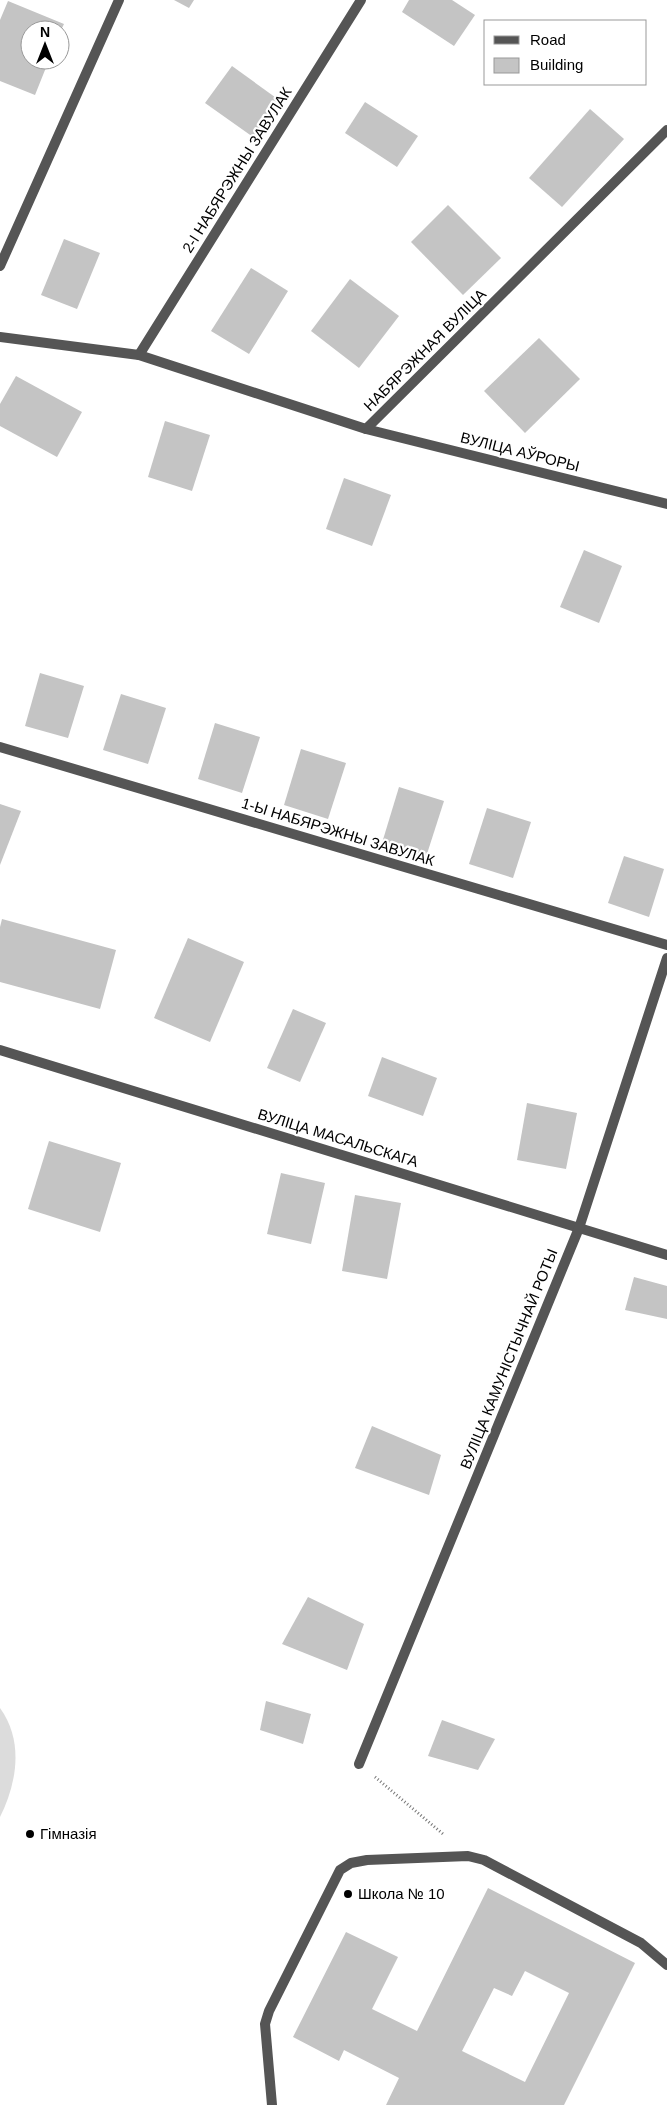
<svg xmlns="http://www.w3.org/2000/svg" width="667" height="2105" font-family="Arial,sans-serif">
<rect width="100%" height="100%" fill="#fff"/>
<path fill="#dcdcdc" d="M0,1708c24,33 17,75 0,109z"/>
<g fill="#c4c4c4" fill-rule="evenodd">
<polygon points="174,0 194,0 189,8"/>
<polygon points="409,0 452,0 475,15 454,46 402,12"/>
<polygon points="8,1 64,24 61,30 30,30 30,60 49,60 35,95 0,81 0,20"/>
<polygon points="232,66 279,100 253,137 205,103"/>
<polygon points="365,102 418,136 397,167 345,133"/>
<polygon points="590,109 624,139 562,207 529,178"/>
<polygon points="448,205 501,258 463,295 411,242"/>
<polygon points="64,239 100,253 77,309 41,295"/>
<polygon points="251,268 288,291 249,354 211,331"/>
<polygon points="350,279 399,316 359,368 311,331"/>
<polygon points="539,338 580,379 525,433 484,391"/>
<polygon points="16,376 82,412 57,457 0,426 0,404"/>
<polygon points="165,421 210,435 192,491 148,477"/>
<polygon points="344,478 391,495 372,546 326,529"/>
<polygon points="584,550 622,566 599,623 560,607"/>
<polygon points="40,673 84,686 68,738 25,726"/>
<polygon points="121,694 166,708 148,764 103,750"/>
<polygon points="215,723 260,737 242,793 198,779"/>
<polygon points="301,749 346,763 328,819 284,805"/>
<polygon points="399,787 444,801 426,857 382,843"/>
<polygon points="0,804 21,811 0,865"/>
<polygon points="487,808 531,822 513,878 469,864"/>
<polygon points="624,856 664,869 649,917 608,903"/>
<polygon points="2,919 116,950 100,1009 0,982 0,927"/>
<polygon points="188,938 244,962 210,1042 154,1018"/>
<polygon points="293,1009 326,1023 300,1082 267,1068"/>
<polygon points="382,1057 437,1078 423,1116 368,1096"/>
<polygon points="527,1103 577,1113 566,1169 517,1160"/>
<polygon points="49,1141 121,1163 100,1232 28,1209"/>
<polygon points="281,1173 325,1183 311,1244 267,1234"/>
<polygon points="355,1195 401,1203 387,1279 342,1271"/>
<polygon points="634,1277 667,1286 667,1319 625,1310"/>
<polygon points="372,1426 441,1455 429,1495 355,1468"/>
<polygon points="308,1597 364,1624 347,1670 282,1644"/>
<polygon points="266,1701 311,1714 303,1744 260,1730"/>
<polygon points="442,1720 495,1739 478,1770 428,1756"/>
<path d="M488,1888l147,75 -71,142h-178l13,-27 -55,-28 -5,11 -46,-24 53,-105 52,25 -26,52 45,22zM525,1971l44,22 -44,89 -63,-31 32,-63 18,8z"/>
</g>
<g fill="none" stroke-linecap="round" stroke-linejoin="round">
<polyline stroke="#777" stroke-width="3" stroke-dasharray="1 2.5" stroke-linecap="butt" points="375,1777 443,1834"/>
<polyline stroke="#555" stroke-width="10" points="272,2105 265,2024 269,2011 340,1870 351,1863 367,1860 468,1856 484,1860 641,1943 667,1965"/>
<g stroke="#555" stroke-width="10">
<polyline points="0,266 119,0"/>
<polyline points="139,355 361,0"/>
<polyline points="366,429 667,504"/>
<polyline points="0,747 667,945"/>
<polyline points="0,1050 667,1255"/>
<polyline points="359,1764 579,1228 667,958"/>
</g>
<polyline stroke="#555" stroke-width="10" points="0,337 139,355 366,429 667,130"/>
</g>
<g fill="#000" stroke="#fff" stroke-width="2">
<circle cx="30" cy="1834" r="5"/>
<circle cx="348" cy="1894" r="5"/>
</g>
<g text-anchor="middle" stroke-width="4.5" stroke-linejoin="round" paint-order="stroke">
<g font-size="15" fill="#000" stroke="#fff">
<text transform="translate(237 170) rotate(-58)" y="5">2-І НАБЯРЭЖНЫ ЗАВУЛАК</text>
<text transform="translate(425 350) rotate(-45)" y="5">НАБЯРЭЖНАЯ ВУЛІЦА</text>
<text transform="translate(520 452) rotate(14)" y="5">ВУЛІЦА АЎРОРЫ</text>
<text transform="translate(338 832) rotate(17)" y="5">1-Ы НАБЯРЭЖНЫ ЗАВУЛАК</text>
<text transform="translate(338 1138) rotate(17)" y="5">ВУЛІЦА МАСАЛЬСКАГА</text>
<text transform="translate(509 1359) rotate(-68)" y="5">ВУЛІЦА КАМУНІСТЫЧНАЙ РОТЫ</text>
</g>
<g font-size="15" fill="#000" stroke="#fff" text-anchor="start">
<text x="40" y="1839">Гімназія</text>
<text x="358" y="1899">Школа № 10</text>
</g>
</g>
<rect x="484" y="20" width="162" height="65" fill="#ffffff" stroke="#999999"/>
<rect x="494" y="36" width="25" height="8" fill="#555555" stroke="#999999"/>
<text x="530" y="45" font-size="15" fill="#000000">Road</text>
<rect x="494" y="58" width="25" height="15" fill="#c4c4c4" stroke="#999999"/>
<text x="530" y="70" font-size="15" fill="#000000">Building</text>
<g transform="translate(45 45)"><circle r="24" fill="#ffffff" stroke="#999999"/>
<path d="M0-4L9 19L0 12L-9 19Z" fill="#000000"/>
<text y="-8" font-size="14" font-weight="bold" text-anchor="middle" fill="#000000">N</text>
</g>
</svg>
